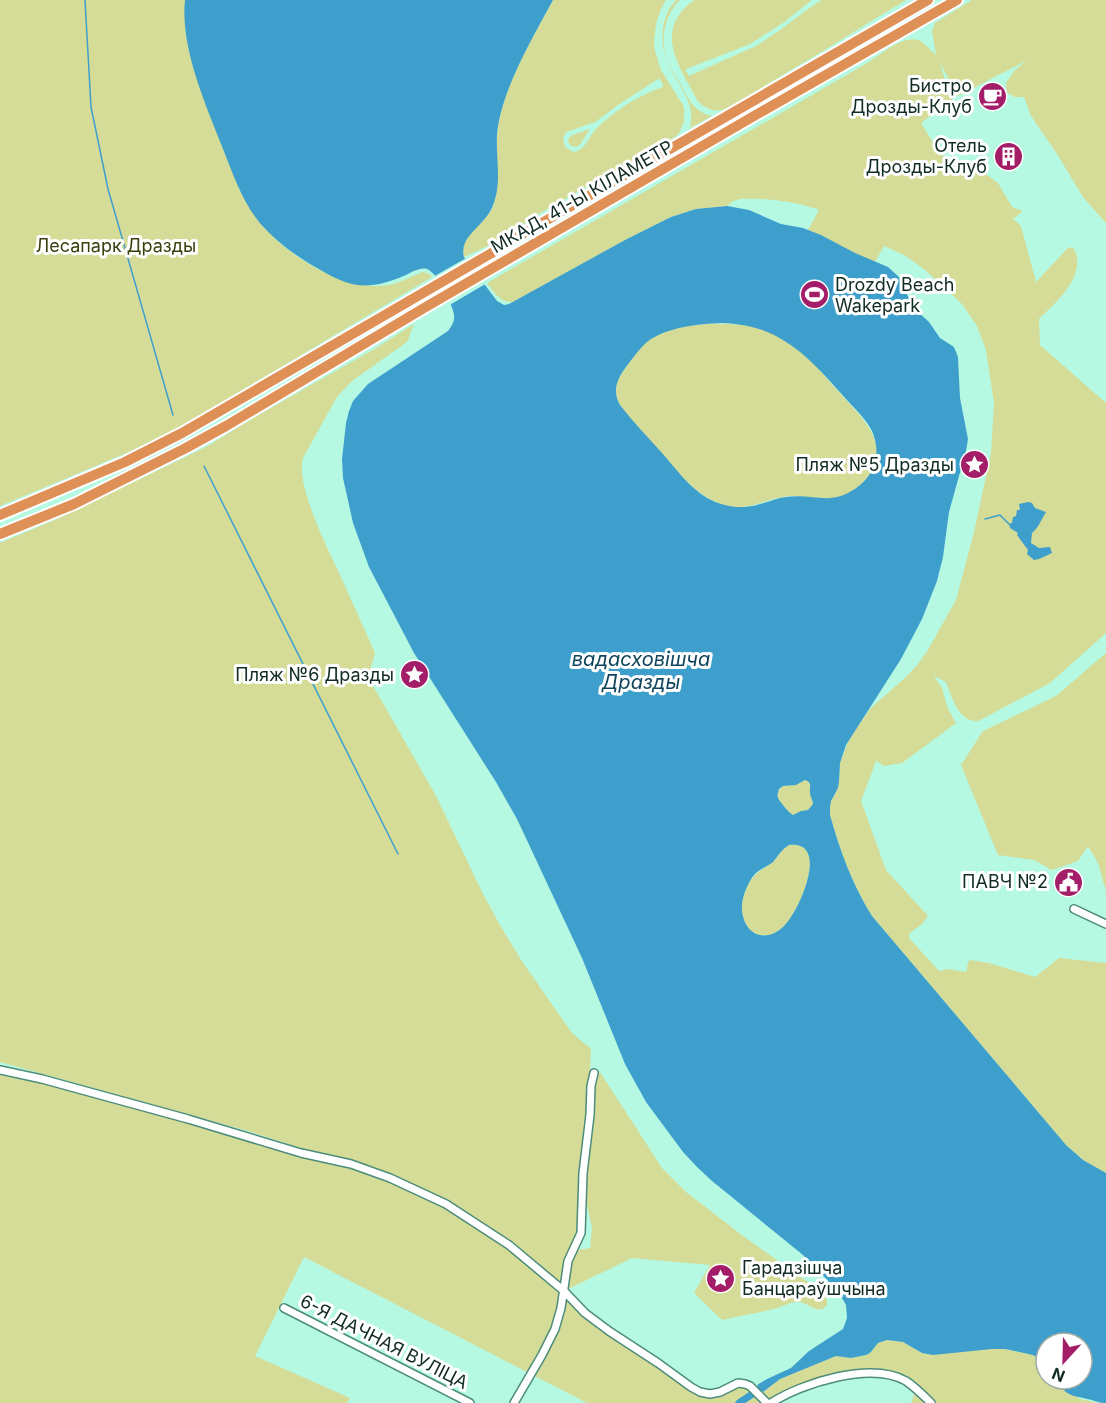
<svg xmlns="http://www.w3.org/2000/svg" width="1106" height="1403" font-family="Inter,sans-serif">
<rect width="100%" height="100%" fill="#b6f9e3"/>
<g fill="#d5dc97" fill-rule="evenodd">
<path d="M0,0h185v29l4,21 50,139c6,11 11,21 19,31 26,34 86,73 131,65 11,-2 23,-9 34,-13l6,2 3,3 -253,151 -50,24 -129,54z"/>
<path d="M553,0h113l-5,9 -5,15 -2,18 1,9 6,19 23,37v15l-5,11 -4,4 -47,28 -40,21 -60,34 -17,15 -47,22c-7,-23 24,-34 30,-53 7,-26 0,-52 4,-78 7,-42 35,-89 55,-126zM658,79h2l3,6v2c-25,9 -48,23 -67,42 -8,8 -10,21 -22,23l-9,-5 -2,-9 3,-6 26,-9h2l24,-18z"/>
<path d="M676,0h4c-16,15 -20,40 -13,60 4,9 9,17 14,25 9,16 12,26 31,31l-22,12c10,-34 -33,-57 -27,-98 1,-12 5,-21 13,-30z"/>
<path d="M694,0h118l-29,23 -33,21 -64,25v2l3,5 67,-30 24,-16 28,-21 14,-9h84c-45,27 -90,56 -135,82 -13,8 -35,25 -49,28 -10,2 -19,-3 -25,-10 -18,-35 -45,-69 -3,-100z"/>
<path d="M972,0h134v223l-23,-26 -26,-43 -26,-38 -7,-19h-9l-8,-4 -1,-10 8,-12 12,-10 -68,35 -19,-35 13,39 -31,23 16,26v5l35,10 26,19 14,24 11,4 -10,8 8,7 15,56 32,-34 5,-1c16,28 -17,55 -34,72l1,26 66,58v230l-56,50 -72,38c-20,1 -26,-24 -32,-39l-12,-6 8,12 6,21 8,14 -54,40 -18,3 -8,-5 -15,40 25,69 42,46 -5,7 -14,11v4l30,33 8,-2 19,3 3,-12 20,3 46,14 24,-19 47,5v210l-23,-13 -17,-15 -194,-229c-20,-32 -32,-65 -42,-101v-8l1,-6 7,-13 1,-6 1,-19 10,-26 20,-28 37,-33 11,-12 10,-14 28,-50 18,-68 17,-79 3,-49 -8,-54 -9,-24 -15,-22 -37,-34 -19,-14 -22,-10 -67,121c10,12 20,23 31,35 19,21 42,46 20,75 -8,9 -19,18 -30,20 -15,4 -31,-1 -46,-1 -29,1 -45,20 -76,6 -25,-11 -42,-35 -60,-55 -12,-14 -25,-27 -36,-42 -8,-14 -3,-26 6,-38 6,-8 12,-18 21,-25 25,-20 77,-21 107,-15l65,-117c-26,-9 -52,-12 -79,-11l-7,2 -6,5 -31,3 -25,8 -46,23 -112,62c-13,1 -19,-10 -26,-19l382,-221c14,-9 38,-30 53,-20 5,3 9,9 14,13l-4,-24 3,-8z"/>
<polygon points="590,129 579,146 574,147 569,144 568,140 570,136"/>
<path d="M414,324l-7,18 -55,39 -15,16 -34,61c-8,27 26,93 38,119 11,25 23,51 34,76l-7,24 68,119 47,98 17,31 21,35 51,73 19,16 -3,64 -11,116 -5,22 18,-3 2,-20 -5,-24 -2,-31 7,-84 8,-17 62,96 24,24 57,44 59,42 19,13 6,9v5c-10,12 -18,-4 -30,-3 -8,0 -15,5 -23,7 -17,4 -35,7 -52,11l-28,-27 16,-28 -78,-7 -68,33 59,49 61,37 14,12 15,4 25,-11 12,4 17,17h-180l-283,-146 -49,99 95,42 -3,5h-347v-333l42,9 32,13 114,27 154,42 -94,-30 -248,-69v-519l57,-24 149,-72 49,-30 121,-69z"/>
<polygon points="1106,653 1106,891 1098,863 1088,846 1078,861 1052,870 1034,860 998,855 961,765 983,731 1056,696"/>
<path d="M805,780c8,3 5,6 5,13 0,4 3,7 3,11l-5,6 -7,1 -8,4c-4,-2 -13,-12 -15,-17 -1,-3 0,-5 1,-8l4,-4 13,-1z"/>
<path d="M789,845c42,-5 10,67 -5,81 -18,18 -40,9 -42,-16 -1,-9 3,-19 7,-27 6,-11 15,-14 24,-21 6,-6 9,-13 16,-17z"/>
<polygon points="887,1340 903,1342 922,1353 933,1355 985,1349 1005,1349 1033,1355 1038,1358 1046,1367 1046,1379 1055,1379 1058,1384 1080,1399 1099,1403 911,1403 916,1389 905,1381 881,1374 833,1378 768,1403 763,1392 780,1379 836,1356 851,1358 866,1355 870,1353 878,1343"/>
</g>
<g fill="#3e9fcd" fill-rule="evenodd">
<path d="M185,0h368c-20,37 -48,84 -55,126 -4,23 4,52 -3,73 -2,9 -7,17 -14,24 -9,10 -21,19 -17,34l33,44 7,4 5,-1 116,-64 46,-23 25,-8 31,-3 22,4 32,14 22,4 18,7 34,18 33,14 11,10 13,28 5,6 12,11 11,16 14,9 4,10 2,41 8,41 -2,12 -17,61 -6,45 -6,24 -15,38 -21,40 -55,86 -6,18 -1,19 -1,6 -7,13 -1,6v8c10,36 22,69 42,101l194,229 17,15 23,13v230c-6,0 -9,-1 -14,-3 -19,-5 -25,-2 -37,-21h27v-36h-36v24l-8,-9 -5,-3 -28,-6h-13l-59,6 -11,-2 -19,-11 -16,-2 -9,3 -8,10 -4,2 -15,3 -15,-2 -56,23 -17,13 -6,-7 10,-6 24,-11 18,-17 34,-22 4,-11 -1,-13 -8,-14 -35,-36 -91,-74 -15,-14 -14,-15 -37,-50 -21,-38 -43,-106 -65,-139 -21,-37 -82,-129 -45,-86 -16,-44 -10,-45 -1,-19 4,-36 3,-12 4,-10 15,-17 80,-53c4,-5 7,-10 6,-16 -1,-10 -17,-43 -27,-46 -7,-2 -15,3 -21,6 -33,14 -51,15 -82,-3 -24,-13 -47,-29 -65,-50 -17,-21 -26,-48 -36,-73 -17,-44 -43,-101 -38,-149zM722,323c22,1 42,5 61,17 25,15 44,38 63,59 9,10 20,20 26,32 4,9 6,21 3,31 -2,9 -8,17 -15,23 -28,23 -43,8 -74,12 -9,1 -17,5 -26,7 -18,6 -36,3 -53,-6 -18,-11 -31,-29 -45,-45 -14,-16 -29,-31 -42,-48 -8,-14 -3,-26 6,-38 6,-8 13,-18 21,-25 19,-15 52,-18 75,-19zM805,780c8,3 4,6 5,13 0,4 3,7 3,11l-5,6 -7,1 -8,4c-4,-2 -13,-13 -15,-17 -1,-3 0,-5 1,-9l4,-3 13,-1zM789,845c42,-5 10,67 -5,81 -18,18 -40,9 -42,-16 -1,-11 5,-26 12,-35 5,-6 13,-8 19,-13 5,-6 9,-13 16,-17z"/>
<path d="M1028,502l4,1 3,5 11,4c-5,8 -7,15 -14,21l-1,10 8,5 11,-1 2,6 -13,6 -5,1 -7,-6 1,-4 -11,-15 1,-2 -8,-5 -1,-4 3,-1 1,-6 3,-1 1,-6h3l-1,-6z"/>
</g>
<polygon fill="#b6f9e3" points="468,257 487,283 448,306 433,277"/>
<g fill="none" stroke-linecap="round" stroke-linejoin="round">
<g stroke="#3e9fcd" stroke-width="1.5">
<polyline points="85,0 91,107 108,189 173,415"/>
<polyline points="204,466 398,854"/>
<polyline points="985,519 1000,515 1009,524"/>
</g>
<polyline stroke="#3e9fcd" stroke-width="7" points="739,1403 760,1389"/>
<defs>
<g id="minor">
<polyline points="1074,909 1106,924"/>
<polyline points="0,1070 42,1079 188,1119 301,1153 351,1164 390,1178 446,1204 509,1245 564,1291 585,1313 609,1331 658,1363 691,1387 700,1392 710,1394 720,1392 738,1383 745,1384 750,1386 767,1403"/>
<polyline points="284,1308 470,1403"/>
<polyline points="514,1403 542,1355 555,1329 561,1308 568,1261 581,1233 583,1173 590,1115 591,1086 594,1073"/>
<path d="M771,1403c31,-20 100,-42 135,-22 9,6 17,14 25,22"/>
</g>
<g id="trunk">
<polyline points="0,515 125,462 182,433 490,254 514,239 928,0"/>
<polyline points="0,534 74,504 184,449 226,426 424,308 754,116 957,0"/>
</g>
</defs>
<use href="#minor" stroke="#4c8c7a" stroke-width="10"/>
<use href="#trunk" stroke="#fff" stroke-width="14"/>
<use href="#minor" stroke="#fff" stroke-width="7"/>
<use href="#trunk" stroke="#df9056" stroke-width="10"/>
</g>
<defs>
<symbol id="cafe-disc" viewBox="-11 -11 22 22"><circle r="9.5" fill="#a41d68" stroke="#fff"/><path d="M-5.5-4.5H6V0H3Q3 3.5 0 3.5H-2.5Q-5.5 3.5-5.5 0ZM3-3.2v2h1.7v-2ZM-6 4.5H4V6H-6Z" fill="#fff"/></symbol>
<symbol id="building-disc" viewBox="-11 -11 22 22"><circle r="9.5" fill="#a41d68" stroke="#fff"/><path d="M-4-6H4V6H1V3H-1V6H-4ZM-2.5-4.3h1.7v1.8h-1.7ZM.8-4.3h1.7v1.8H.8ZM-2.5-1h1.7V.8h-1.7ZM.8-1h1.7V.8H.8Z" fill="#fff"/></symbol>
<symbol id="stadium-disc" viewBox="-11 -11 22 22"><circle r="9.5" fill="#a41d68" stroke="#fff"/><path d="M0-5a6.5 5 0 1 0 0 10a6.5 5 0 1 0 0-10ZM-3.5-1.8h7v3.6h-7Z" fill="#fff"/></symbol>
<symbol id="sight-disc" viewBox="-11 -11 22 22"><circle r="9.5" fill="#a41d68" stroke="#fff"/><path d="M0-6L1.8-2.2L6-1.7L2.9 1.2L3.7 5.4L0 3.3L-3.7 5.4L-2.9 1.2L-6-1.7L-1.8-2.2Z" fill="#fff"/></symbol>
<symbol id="civic-disc" viewBox="-11 -11 22 22"><circle r="9.5" fill="#a41d68" stroke="#fff"/><path d="M-.6-6.5H3V-4.5H.6V-3L4-1V1h2V6H-6V1h2V-1L-.6-3ZM-1.2 2.5V6h2.4V2.5Z" fill="#fff"/></symbol>
</defs>
<g fill-rule="evenodd">
<use href="#cafe-disc" x="976" y="80" width="33" height="33"/>
<use href="#building-disc" x="992" y="140" width="33" height="33"/>
<use href="#stadium-disc" x="798" y="278" width="33" height="33"/>
<use href="#sight-disc" x="958" y="448" width="33" height="33"/>
<use href="#sight-disc" x="398" y="658" width="33" height="33"/>
<use href="#civic-disc" x="1052" y="866" width="33" height="33"/>
<use href="#sight-disc" x="704" y="1262" width="33" height="33"/>
</g>
<g text-anchor="middle" stroke-width="6" stroke-linejoin="round" paint-order="stroke">
<g font-size="18" fill="#112c24" stroke="#fff" text-anchor="end">
<text x="972" y="92">Бистро<tspan x="972" dy="21">Дрозды-Клуб</tspan></text>
<text x="987" y="152">Отель<tspan x="987" dy="21">Дрозды-Клуб</tspan></text>
<text x="835" y="291" text-anchor="start">Drozdy Beach<tspan x="835" dy="21">Wakepark</tspan></text>
<text x="954" y="471">Пляж №5 Дразды</text>
<text x="394" y="681">Пляж №6 Дразды</text>
<text x="1048" y="888">ПАВЧ №2</text>
<text x="742" y="1274" text-anchor="start">Гарадзішча<tspan x="742" dy="21">Банцараўшчына</tspan></text>
</g>
<g font-size="18" fill="#112c24" stroke="#fff">
<text transform="translate(582 197) rotate(-30)" y="6">МКАД, 41-Ы КІЛАМЕТР</text>
<text transform="translate(384 1342) rotate(27)" y="6">6-Я ДАЧНАЯ ВУЛІЦА</text>
</g>
<g font-size="18" fill="#3b3e0d" stroke="#fff">
<text x="116" y="252">Лесапарк Дразды</text>
</g>
<g font-size="20" font-style="italic" fill="#0f455d" stroke="#fff">
<text x="641" y="666">вадасховішча<tspan x="641" dy="23">Дразды</tspan></text>
</g>
</g>
<g transform="translate(1064 1361) rotate(202)"><circle r="28" fill="#ffffff" stroke="#a0aba7" stroke-width="1.5"/>
<path d="M0-4.5L10 22L0 15L-10 22Z" fill="#a41d68"/>
<text y="-9" font-size="16" font-weight="bold" text-anchor="middle" fill="#112c24">N</text>
</g>
</svg>
